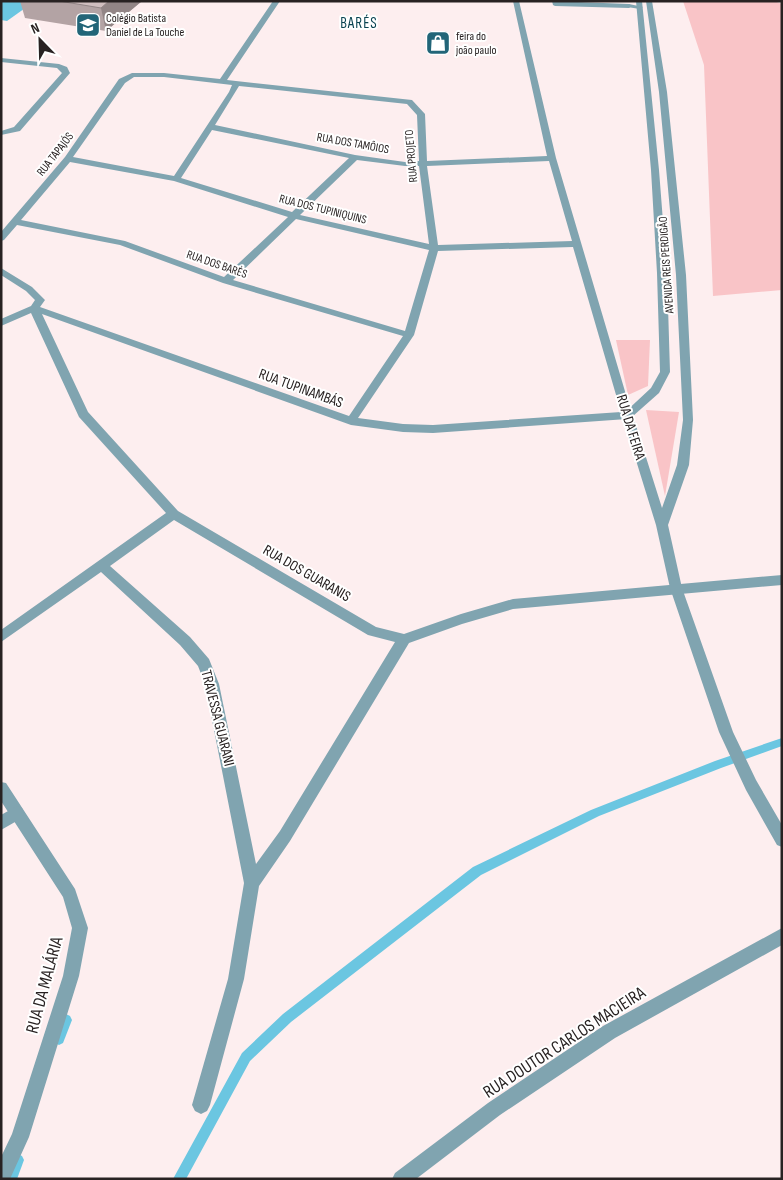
<svg xmlns="http://www.w3.org/2000/svg" width="783" height="1180" font-family="'Sofia Sans Condensed',sans-serif">
<rect width="100%" height="100%" fill="#fdeeef"/>
<g fill="#f9c4c7">
<polygon points="683,1 774,1 782,4 782,290 713,296 704,65"/>
<polygon points="616,340 650,340 648,386 628,395"/>
<polygon points="646,410 679,412 665,496"/>
</g>
<polygon fill="#6bc6e1" points="35,1 7,21 1,20 2,1"/>
<g fill="none" stroke-linecap="round" stroke-linejoin="round">
<g fill="#6bc6e1" fill-rule="evenodd">
<polygon points="782,738 782,746 721,768 599,816 481,875 291,1022 250,1061 186,1179 173,1179 242,1053 283,1014 473,867 591,810 715,761"/>
<polygon points="66,1014 70,1016 72,1020 63,1043 59,1045 55,1043 53,1039 62,1016"/>
<polygon points="18,1154 22,1156 24,1160 17,1179 5,1179 14,1156"/>
</g>
<g fill="#80a4b0" fill-rule="evenodd">
<polygon points="552,1 629,4 632,6 629,8 555,6 553,5"/>
<polygon points="1,782 6,783 75,889 88,928 79,976 29,1137 10,1179 1,1179 1,1157 12,1134 63,976 72,928 63,897 1,801"/>
</g>
<g fill="#80a4b0" fill-rule="evenodd">
<path d="M273,1h7l-53,79 185,20 13,14 2,47 120,-5 -34,-155h6l37,157 76,257 -5,4 -194,14 -30,-1 -52,-7 -309,-111 46,98 90,99 198,116 28,7 57,-20 52,-15 269,-24v10l-269,24 -51,15 -53,19 -119,198 -31,45 -15,93 -34,126 -3,6 -6,3 -6,-3 -3,-6 36,-126 16,-96 -39,-199 -7,-18 -18,-21 -79,-73 -100,70v-12l165,-117 -87,-96 -48,-104 -30,13v-7l30,-13 4,-6 -9,-9 -25,-16v-7l31,19 13,13 -5,7 309,109 54,-80 -180,-53 -103,-38 -103,-20 -13,15 -3,1v-9l64,-75 54,-78 13,-6h32l56,6zM134,77h30l68,8 -3,7 -55,84 -101,-19 52,-74zM239,86l168,18 10,11 2,46 -14,1 -50,-7 -140,-30zM212,130l137,28 -57,54 -111,-34zM357,160l48,6h14l10,78 -129,-29zM549,161l23,80 -134,4 -11,-79zM70,162l104,19 114,36 -64,60 -99,-36 -104,-21zM296,219l133,31 -24,81 -172,-51zM573,247l48,165 -188,13 -30,-1 -45,-6 56,-83 24,-84zM174,520l194,115 27,7 -115,189 -24,33 -37,-180 -10,-25 -19,-22 -80,-71z"/>
<polygon points="629,4 643,7 640,9 627,7 627,5"/>
<polygon points="1,58 59,64 67,67 70,73 20,131 1,135 1,131 14,127 62,73 57,68 1,62"/>
<polygon points="17,806 22,808 24,813 22,818 1,830 1,815"/>
<polygon points="782,928 782,945 615,1038 500,1115 416,1179 392,1179 395,1173 488,1103 603,1026"/>
</g>
<polygon fill="#80a4b0" fill-rule="evenodd" points="636,1 642,1 659,170 667,273 670,372 659,393 633,416 662,508 677,465 683,420 676,275 659,92 646,1 652,1 667,92 686,275 693,420 689,465 668,525 682,588 733,732 756,780 782,825 782,847 777,845 746,790 719,732 670,588 656,525 622,415 651,388 660,372 657,273 651,170"/>
</g>
<polygon fill="#b3a3a4" points="20,1 142,1 106,31 25,18"/>
<polygon fill="#928586" points="109,1 142,1 106,31 101,8"/>
<polygon fill="#d0bebf" stroke="#928586" points="59,1 109,1 101,8"/>
<defs>
<symbol id="school-square" viewBox="-11 -11 22 22"><rect x="-9" y="-9" width="18" height="18" rx="4" fill="#226578" stroke="#fff"/><path d="M0-5L7-2L0 1L-7-2ZM-4 1L0 2.5L4 1V4Q0 6-4 4Z" fill="#fff"/></symbol>
<symbol id="shop-square" viewBox="-11 -11 22 22"><rect x="-9" y="-9" width="18" height="18" rx="4" fill="#226578" stroke="#fff"/><path d="M-5-2.5h2.3a2.7 3.5 0 0 1 5.4 0H5L5.5 6h-11ZM-1.5-2.5h3a1.5 2.3 0 0 0-3 0Z" fill="#fff"/></symbol>
</defs>
<g fill-rule="evenodd">
<use href="#school-square" x="74" y="11" width="28" height="28"/>
<use href="#shop-square" x="424" y="29" width="28" height="28"/>
</g>
<g text-anchor="middle" stroke-width="4" stroke-linejoin="round" paint-order="stroke">
<g font-size="12" fill="#282222" stroke="#fff" text-anchor="start">
<text x="106" y="22">Colégio Batista<tspan x="106" dy="14">Daniel de La Touche</tspan></text>
<text x="456" y="40">feira do<tspan x="456" dy="14">joão paulo</tspan></text>
</g>
<g font-size="12" fill="#282222" stroke="#fff">
<text transform="translate(353 143) rotate(10)" y="4">RUA DOS TAMÔIOS</text>
<text transform="translate(55 154) rotate(-52)" y="4">RUA TAPAJÓS</text>
<text transform="translate(411 156) rotate(-95)" y="4">RUA PROJETO</text>
<text transform="translate(323 209) rotate(14)" y="4">RUA DOS TUPINIQUINS</text>
<text transform="translate(217 264) rotate(19)" y="4">RUA DOS BARÉS</text>
<text transform="translate(666 265) rotate(-94)" y="4">AVENIDA REIS PERDIGÃO</text>
</g>
<g font-size="15" letter-spacing="1" fill="#094351" stroke="#fff">
<text x="359" y="28">BARÉS</text>
</g>
<g font-size="15" fill="#282222" stroke="#fff">
<text transform="translate(301 388) rotate(20)" y="5">RUA TUPINAMBÁS</text>
<text transform="translate(631 427) rotate(73)" y="5">RUA DA FEIRA</text>
<text transform="translate(307 573) rotate(30)" y="5">RUA DOS GUARANIS</text>
<text transform="translate(218 718) rotate(76)" y="5">TRAVESSA GUARANI</text>
</g>
<g font-size="18" fill="#282222" stroke="#fff">
<text transform="translate(44 985) rotate(-75)" y="6">RUA DA MALÁRIA</text>
<text transform="translate(564 1042) rotate(-33)" y="6">RUA DOUTOR CARLOS MACIEIRA</text>
</g>
</g>
<rect width="783" height="1180" fill="none" stroke="#282222" stroke-width="5"/>
<g transform="translate(40 40) rotate(337)" stroke="#ffffff" stroke-width="4" paint-order="stroke">
<path d="M0-4L9 19L0 12L-9 19Z" fill="#282222"/>
<text y="-8" font-size="14" font-weight="bold" text-anchor="middle" fill="#282222">N</text>
</g>
</svg>
